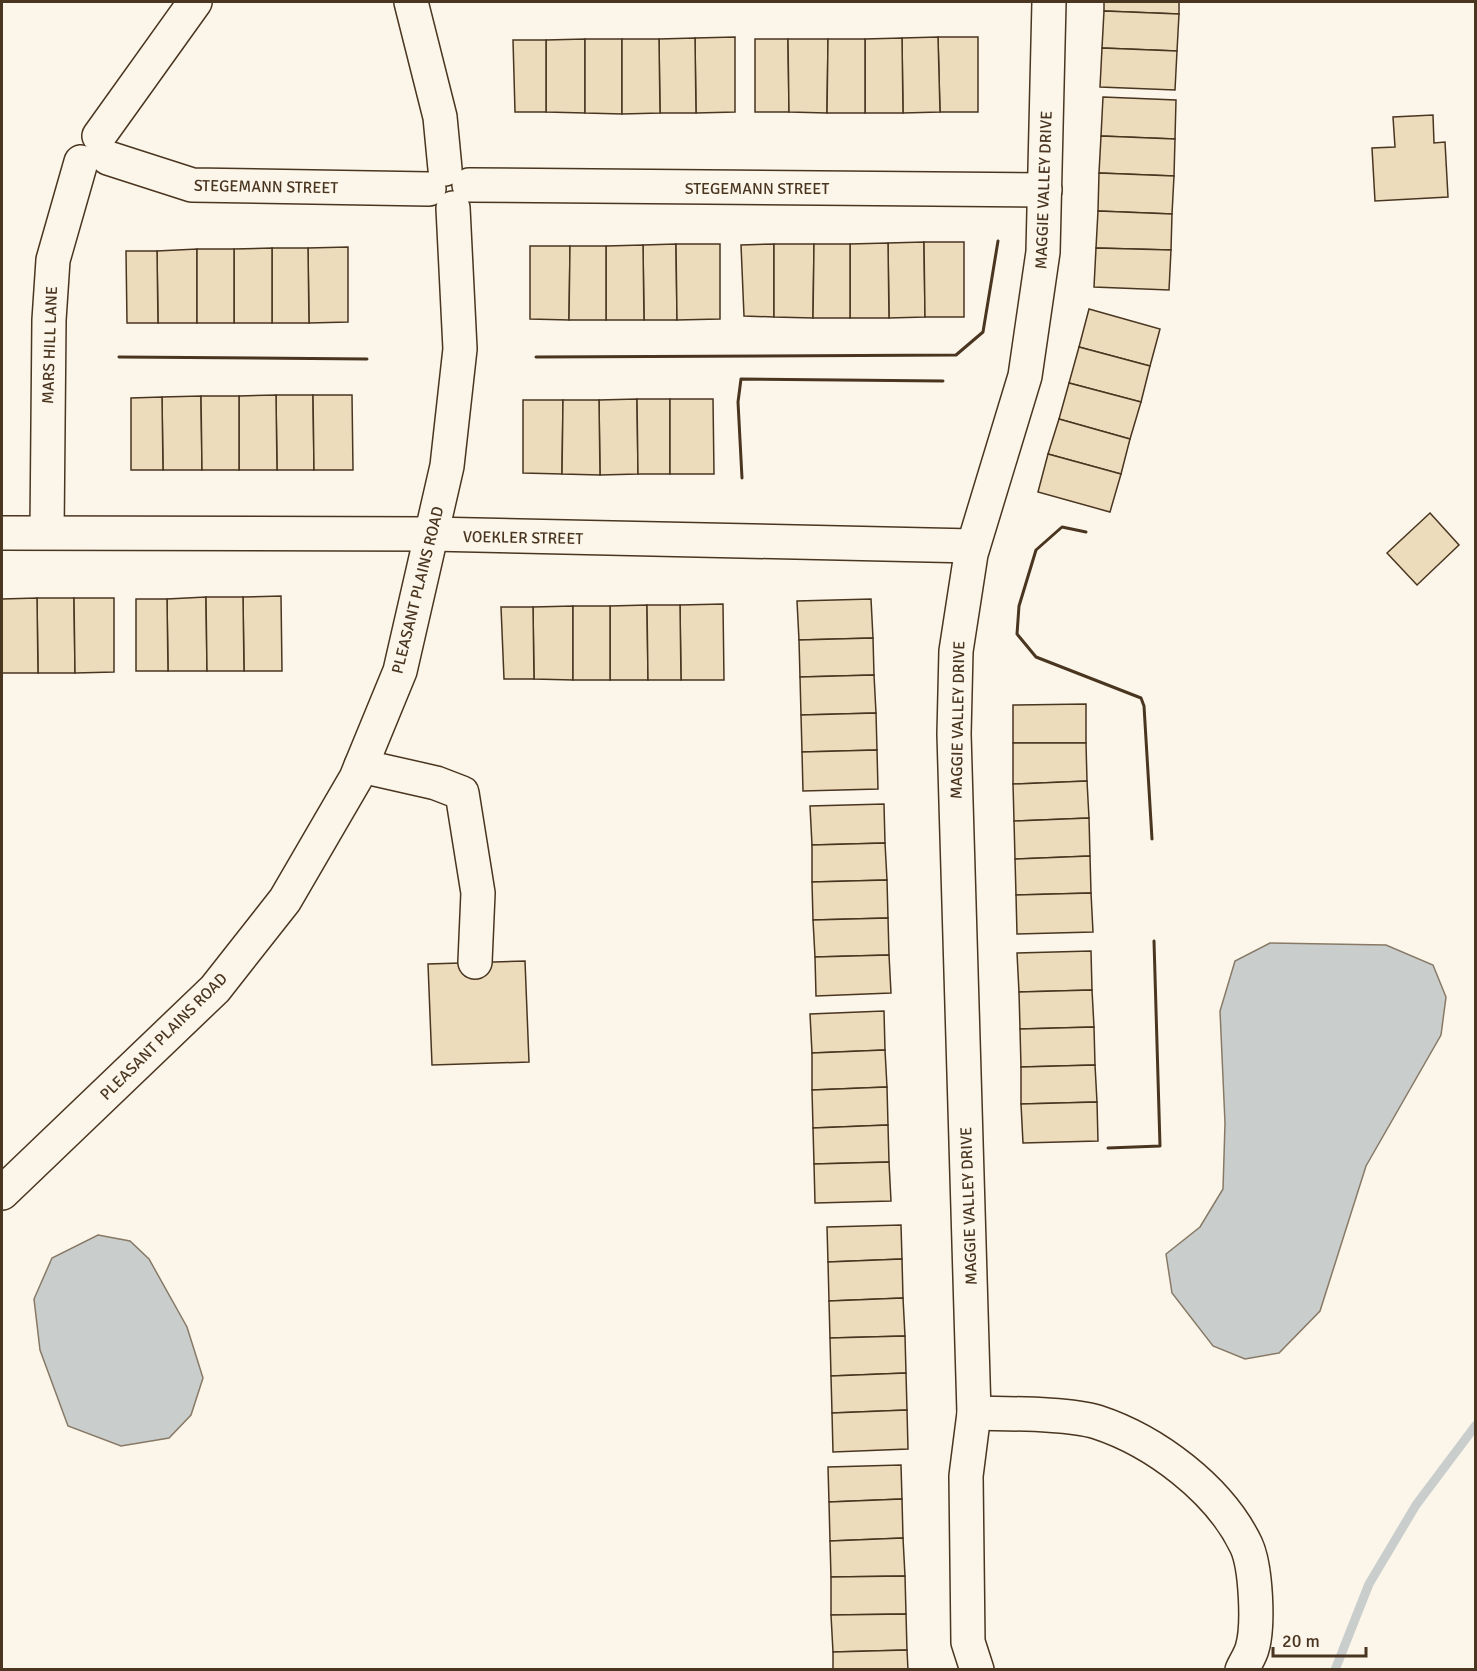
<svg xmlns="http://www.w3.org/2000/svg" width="1477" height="1671" font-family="Signika,sans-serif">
<rect width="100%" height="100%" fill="#fbf6e9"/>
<g fill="#c9cecd" stroke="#887966" stroke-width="1.5">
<polygon points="1270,943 1386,945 1433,965 1446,997 1441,1035 1366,1166 1320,1311 1279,1353 1245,1359 1213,1346 1172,1293 1166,1254 1200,1227 1223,1189 1225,1123 1220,1011 1235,961"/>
<polygon points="98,1235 130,1241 149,1259 187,1327 203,1378 191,1415 169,1438 121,1446 68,1426 40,1350 34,1299 52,1258"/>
</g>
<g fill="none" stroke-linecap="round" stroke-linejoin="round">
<polyline stroke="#c9cecd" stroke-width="9" points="1335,1670 1369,1584 1416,1505 1476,1425"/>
</g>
<g fill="#ecdcbc" stroke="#4a3520" stroke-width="1.5">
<polygon points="1104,2 1179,2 1179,14 1104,11"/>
<polygon points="1104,11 1179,14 1177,51 1102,48"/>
<polygon points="735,37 735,112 696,113 695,38"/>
<polygon points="938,37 978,37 978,112 940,112"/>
<polygon points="938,37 940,112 903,113 902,38"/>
<polygon points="695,38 696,113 660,113 659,39"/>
<polygon points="902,38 903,113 865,113 865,39"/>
<polygon points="585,39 585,113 546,112 546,40"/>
<polygon points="585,39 622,39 622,114 585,113"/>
<polygon points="622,39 659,39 660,113 622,114"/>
<polygon points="755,39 788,39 789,112 755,112"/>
<polygon points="788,39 828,39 827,113 789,112"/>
<polygon points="828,39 865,39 865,113 827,113"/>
<polygon points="513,40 546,40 546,112 515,112"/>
<polygon points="1102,48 1177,51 1175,90 1100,87"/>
<polygon points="1103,97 1176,100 1175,139 1101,136"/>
<polygon points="1433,115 1434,143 1445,142 1448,197 1375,201 1372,148 1395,147 1393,117"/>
<polygon points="1101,136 1175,139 1174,176 1099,173"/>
<polygon points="1099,173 1174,176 1172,214 1098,211"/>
<polygon points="1098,211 1172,214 1171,250 1096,248"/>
<polygon points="924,242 925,317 889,318 888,243"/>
<polygon points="924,242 964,242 964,317 925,317"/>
<polygon points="888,243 889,318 850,318 850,244"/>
<polygon points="676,244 677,320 644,320 643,245"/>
<polygon points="676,244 720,244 720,319 677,320"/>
<polygon points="774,244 774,317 744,316 741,245"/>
<polygon points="774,244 814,244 813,318 774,317"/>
<polygon points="814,244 850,244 850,318 813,318"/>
<polygon points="643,245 644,320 606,320 606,246"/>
<polygon points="530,246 570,246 569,320 530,319"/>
<polygon points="570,246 606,246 606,320 569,320"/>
<polygon points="348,247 348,322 309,323 308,248"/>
<polygon points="272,248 308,248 309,323 272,323"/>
<polygon points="272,248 272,323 234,323 234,249"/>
<polygon points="1096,248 1171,250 1169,290 1094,287"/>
<polygon points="197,249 197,323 158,323 157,251"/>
<rect x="197" y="249" width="37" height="74"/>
<polygon points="126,251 157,251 158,323 127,323"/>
<polygon points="1089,309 1160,329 1150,366 1079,347"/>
<polygon points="1079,347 1150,366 1141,402 1069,383"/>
<polygon points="1069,383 1141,402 1130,439 1059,419"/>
<polygon points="276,395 313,395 314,470 277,470"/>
<polygon points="276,395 277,470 239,470 239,396"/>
<polygon points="313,395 352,395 353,470 314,470"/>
<polygon points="201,396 202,470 163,470 162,397"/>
<polygon points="201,396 239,396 239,470 202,470"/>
<polygon points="162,397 163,470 131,470 131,398"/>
<polygon points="637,399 638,474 600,475 599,400"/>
<polygon points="637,399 670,399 670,474 638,474"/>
<polygon points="670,399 713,399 714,474 670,474"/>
<polygon points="523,400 563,400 562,474 523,473"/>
<polygon points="563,400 599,400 600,475 562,474"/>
<polygon points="1059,419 1130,439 1121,474 1048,454"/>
<polygon points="1048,454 1121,474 1110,512 1038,492"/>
<polygon points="1430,513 1459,545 1417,585 1387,553"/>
<polygon points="281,596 282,671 244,671 243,597"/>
<polygon points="206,597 207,671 168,671 167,599"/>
<polygon points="206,597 243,597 244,671 207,671"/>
<polygon points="37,598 74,598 75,673 38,673"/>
<polygon points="37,598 38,673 2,673 2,599"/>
<polygon points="74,598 114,598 114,672 75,673"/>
<polygon points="136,599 167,599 168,671 136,671"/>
<polygon points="871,599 873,638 799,640 797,601"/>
<polygon points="723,604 724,680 681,680 680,605"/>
<polygon points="647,605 648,680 610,680 610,606"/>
<polygon points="647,605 680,605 681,680 648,680"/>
<polygon points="573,606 573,680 534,679 533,607"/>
<rect x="573" y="606" width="37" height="74"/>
<polygon points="501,607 533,607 534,679 504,679"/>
<polygon points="873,638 874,675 800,677 799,640"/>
<polygon points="874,675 876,713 801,715 800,677"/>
<polygon points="1086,704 1086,743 1013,743 1013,705"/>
<polygon points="876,713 877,750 802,752 801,715"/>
<polygon points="1013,743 1086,743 1087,781 1013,784"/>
<polygon points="877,750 878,789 803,791 802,752"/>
<polygon points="1087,781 1089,818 1014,821 1013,784"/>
<polygon points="884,804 885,843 812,845 810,806"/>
<polygon points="1089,818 1090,856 1015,859 1014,821"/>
<polygon points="885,843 887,880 812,882 812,845"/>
<polygon points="1090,856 1091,893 1016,895 1015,859"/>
<polygon points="887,880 888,918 813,920 812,882"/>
<polygon points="1091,893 1093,932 1017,934 1016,895"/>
<polygon points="888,918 889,955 815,957 813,920"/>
<polygon points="1091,951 1092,990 1019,992 1017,953"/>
<polygon points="889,955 891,993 816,996 815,957"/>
<polygon points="525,961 529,1062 432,1065 428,964"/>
<polygon points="1092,990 1094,1027 1020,1029 1019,992"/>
<polygon points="884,1011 885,1050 812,1053 810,1014"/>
<polygon points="1094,1027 1095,1065 1021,1067 1020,1029"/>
<polygon points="885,1050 887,1087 812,1090 812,1053"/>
<polygon points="1095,1065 1097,1102 1021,1104 1021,1067"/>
<polygon points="887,1087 888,1125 813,1128 812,1090"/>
<polygon points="1097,1102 1098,1141 1023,1143 1021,1104"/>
<polygon points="888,1125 889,1162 814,1164 813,1128"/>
<polygon points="889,1162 891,1201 815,1203 814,1164"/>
<polygon points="901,1225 902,1259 828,1262 827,1227"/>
<polygon points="902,1259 903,1298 829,1301 828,1262"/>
<polygon points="903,1298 905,1336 830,1338 829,1301"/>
<polygon points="905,1336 906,1373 831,1376 830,1338"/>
<polygon points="906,1373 907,1410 832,1413 831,1376"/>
<polygon points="907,1410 908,1449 833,1452 832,1413"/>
<polygon points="901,1465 902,1499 829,1502 828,1467"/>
<polygon points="902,1499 903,1538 830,1541 829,1502"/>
<polygon points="903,1538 905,1576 831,1577 830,1541"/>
<polygon points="905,1576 906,1614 831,1615 831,1577"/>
<polygon points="906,1614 907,1650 833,1652 831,1615"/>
<polygon points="907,1650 908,1670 833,1670 833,1652"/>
</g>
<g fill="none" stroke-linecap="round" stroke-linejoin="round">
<defs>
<g id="minor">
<polyline points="411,2 440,117 445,169"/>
<polyline points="99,136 195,2"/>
<polyline points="108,158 192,185 429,189"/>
<polyline points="469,185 1045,190"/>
<polyline points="47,532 49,320 53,260 81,162"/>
<polyline points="2,533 431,534 973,546"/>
<polyline points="361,766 436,783 462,793 478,893 475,962"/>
<polyline points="2,1193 215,989 285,900 356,778 400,671 447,466 460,349 453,208"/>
<path d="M974,1413c32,1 94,0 123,9 58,19 122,67 149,123 10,21 13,81 6,104 -2,7 -7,14 -10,21"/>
<polyline points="977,1670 968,1642 966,1476 974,1413 954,734 956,651 971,554 1025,376 1043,252 1049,2"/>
</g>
</defs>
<use href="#minor" stroke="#4a3520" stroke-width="36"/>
<use href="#minor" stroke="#fbf6e9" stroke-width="33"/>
<g stroke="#4a3520" stroke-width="3">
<polyline points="119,357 367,359"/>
<polyline points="536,357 956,355 983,332 998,241"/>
<polyline points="742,478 738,402 741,379 943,381"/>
<polyline points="1086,532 1062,527 1036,550 1019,606 1017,634 1036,657 1141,698 1144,706 1152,839"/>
<polyline points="1108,1148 1160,1146 1154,941"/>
</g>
</g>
<g text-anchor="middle" stroke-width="4.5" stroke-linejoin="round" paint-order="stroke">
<g font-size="16" fill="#4a3520" stroke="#fbf6e9">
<text transform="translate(266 186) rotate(1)" y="6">STEGEMANN STREET</text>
<text x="757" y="194">STEGEMANN STREET</text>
<text transform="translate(1043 190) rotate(-88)" y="6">MAGGIE VALLEY DRIVE</text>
<text transform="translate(49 345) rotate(-88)" y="6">MARS HILL LANE</text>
<text transform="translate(523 537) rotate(1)" y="6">VOEKLER STREET</text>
<text transform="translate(417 590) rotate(-76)" y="6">PLEASANT PLAINS ROAD</text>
<text transform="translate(957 720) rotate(-89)" y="6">MAGGIE VALLEY DRIVE</text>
<text transform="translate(163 1036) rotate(-45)" y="6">PLEASANT PLAINS ROAD</text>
<text transform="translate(968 1206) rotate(-92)" y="6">MAGGIE VALLEY DRIVE</text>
</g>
</g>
<rect width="1477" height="1671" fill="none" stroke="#4a3520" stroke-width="6"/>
<path d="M1273 1647v9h93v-9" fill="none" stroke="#4a3520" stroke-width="3"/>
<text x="1282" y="1647" font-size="18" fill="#4a3520" stroke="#fbf6e9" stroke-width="4.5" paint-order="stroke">20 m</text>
</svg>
